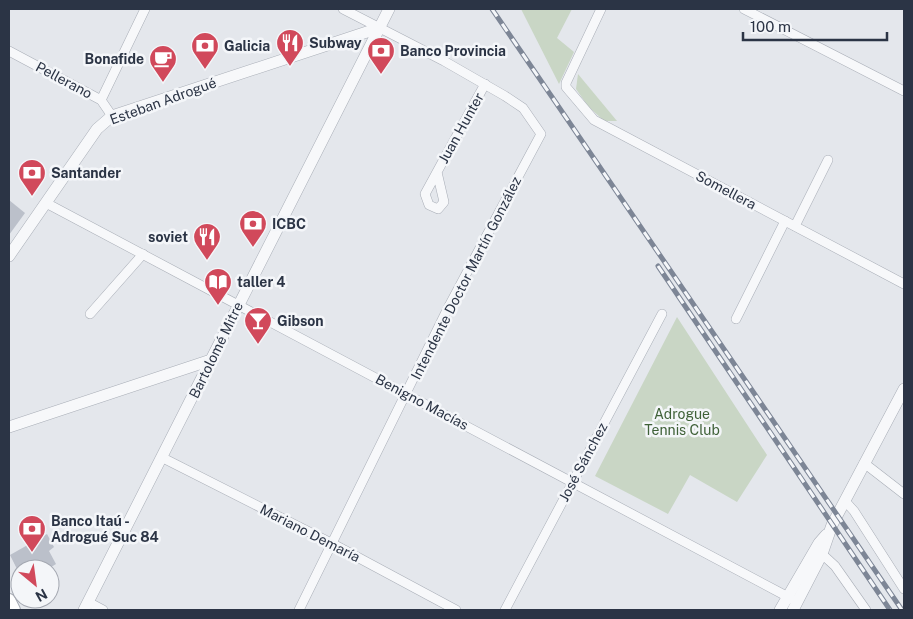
<svg xmlns="http://www.w3.org/2000/svg" width="913" height="619" font-family="'Public Sans',sans-serif">
<rect width="100%" height="100%" fill="#e4e7ec"/>
<g fill="#c9d6c5">
<polygon points="521,9 572,9 557,38 574,52 559,84"/>
<polygon points="578,74 617,121 604,121 588,106 576,89"/>
<polygon points="677,317 767,455 737,502 690,475 668,514 595,476"/>
</g>
<g fill="#bbc0ca">
<polygon points="9,200 25,213 9,235"/>
<polygon points="47,534 54,547 49,551 56,564 48,569 17,569 10,555"/>
</g>
<g fill="none" stroke-linecap="round" stroke-linejoin="round">
<defs>
<g id="minor">
<polyline points="601,9 566,83 566,87 594,120 904,284"/>
<polyline points="744,9 904,91"/>
<polyline points="9,51 101,100 112,116"/>
<polyline points="101,100 145,9"/>
<polyline points="437,172 444,202 438,209 429,205 425,194 485,84"/>
<polyline points="46,203 792,599"/>
<polyline points="795,226 828,160"/>
<polyline points="90,314 143,254"/>
<polyline points="736,319 785,221"/>
<polyline points="163,458 333,544 456,610"/>
<polyline points="864,463 904,494"/>
<polyline points="845,501 854,511 904,589"/>
<polyline points="822,554 835,566 866,610"/>
<polyline points="88,602 103,610"/>
<polyline points="299,610 449,306 541,134 523,108 505,96 444,61 343,9"/>
<polyline points="505,610 662,314"/>
</g>
<g id="tertiary">
<polyline points="9,256 97,129 112,116 379,28"/>
<polyline points="9,427 211,360"/>
<polyline points="84,610 389,9"/>
<polyline points="780,610 819,543 826,535"/>
<polyline points="793,610 822,554 832,525 904,389"/>
</g>
<polyline id="secondary" points="9,600 14,610"/>
</defs>
<use href="#minor" stroke="#a9aeb7" stroke-width="10"/>
<use href="#tertiary" stroke="#a9aeb7" stroke-width="12"/>
<use href="#secondary" stroke="#a9aeb7" stroke-width="14"/>
<use href="#minor" stroke="#f7f8fa" stroke-width="9"/>
<use href="#tertiary" stroke="#f7f8fa" stroke-width="11"/>
<use href="#secondary" stroke="#fff" stroke-width="12"/>
<defs>
<g id="rail">
<polyline points="492,9 902,610"/>
<polyline points="658,266 890,610"/>
</g>
</defs>
<use href="#rail" stroke="#7d8696" stroke-width="5"/>
<use href="#rail" stroke="#f4f6f9" stroke-width="3" stroke-dasharray="9" stroke-linecap="butt"/>
</g>
<defs>
<symbol id="restaurant-pin" viewBox="-11 -11 22 30"><path d="M0 17L-7.5 6A9.5 9.5 0 1 1 7.5 6Z" fill="#d1495b" stroke="#f4f6f9"/><path d="M-5-6h1v4h1v-4h1v4h1v-4h1v5L-1.5 .5V6h-2V.5L-5-1ZM5-6V6H3V1.5H1.5Q1.5-4 5-6Z" fill="#fff"/></symbol>
<symbol id="bank-pin" viewBox="-11 -11 22 30"><path d="M0 17L-7.5 6A9.5 9.5 0 1 1 7.5 6Z" fill="#d1495b" stroke="#f4f6f9"/><path d="M-6-4H6V4H-6ZM0-2.3a2.3 2.3 0 1 0 0 4.6a2.3 2.3 0 1 0 0-4.6Z" fill="#fff"/></symbol>
<symbol id="cafe-pin" viewBox="-11 -11 22 30"><path d="M0 17L-7.5 6A9.5 9.5 0 1 1 7.5 6Z" fill="#d1495b" stroke="#f4f6f9"/><path d="M-5.5-4.5H6V0H3Q3 3.5 0 3.5H-2.5Q-5.5 3.5-5.5 0ZM3-3.2v2h1.7v-2ZM-6 4.5H4V6H-6Z" fill="#fff"/></symbol>
<symbol id="library-pin" viewBox="-11 -11 22 30"><path d="M0 17L-7.5 6A9.5 9.5 0 1 1 7.5 6Z" fill="#d1495b" stroke="#f4f6f9"/><path d="M-6-4Q-3-5.5-.7-3.5V5Q-3 3-6 4ZM6-4Q3-5.5 .7-3.5V5Q3 3 6 4Z" fill="#fff"/></symbol>
<symbol id="bar-pin" viewBox="-11 -11 22 30"><path d="M0 17L-7.5 6A9.5 9.5 0 1 1 7.5 6Z" fill="#d1495b" stroke="#f4f6f9"/><path d="M-6-5H6L.8 .8V4.5H3.5V6h-7V4.5H-.8V.8Z" fill="#fff"/></symbol>
</defs>
<g fill-rule="evenodd">
<use href="#restaurant-pin" x="274" y="27" width="32" height="43"/>
<use href="#bank-pin" x="189" y="30" width="32" height="43"/>
<use href="#bank-pin" x="365" y="35" width="32" height="43"/>
<use href="#cafe-pin" x="147" y="43" width="32" height="43"/>
<use href="#bank-pin" x="16" y="157" width="32" height="43"/>
<use href="#bank-pin" x="237" y="208" width="32" height="43"/>
<use href="#restaurant-pin" x="191" y="221" width="32" height="43"/>
<use href="#library-pin" x="202" y="266" width="32" height="43"/>
<use href="#bar-pin" x="242" y="305" width="32" height="43"/>
<use href="#bank-pin" x="16" y="513" width="32" height="43"/>
</g>
<g text-anchor="middle" stroke-width="5" stroke-linejoin="round" paint-order="stroke">
<g font-size="14" font-weight="bold" fill="#2b3445" stroke="#f4f6f9" text-anchor="start">
<text x="309" y="48">Subway</text>
<text x="224" y="51">Galicia</text>
<text x="400" y="56">Banco Provincia</text>
<text x="144" y="64" text-anchor="end">Bonafide</text>
<text x="51" y="178">Santander</text>
<text x="272" y="229">ICBC</text>
<text x="188" y="242" text-anchor="end">soviet</text>
<text x="237" y="287">taller 4</text>
<text x="277" y="326">Gibson</text>
<text x="51" y="526">Banco Itaú -<tspan x="51" dy="16">Adrogué Suc 84</tspan></text>
</g>
<g font-size="14" fill="#2b3445" stroke="#f4f6f9">
<text transform="translate(64 80) rotate(28)" y="5">Pellerano</text>
<text transform="translate(163 101) rotate(-20)" y="5">Esteban Adrogué</text>
<text transform="translate(461 128) rotate(-61)" y="5">Juan Hunter</text>
<text transform="translate(726 190) rotate(28)" y="5">Somellera</text>
<text transform="translate(466 278) rotate(-63)" y="5">Intendente Doctor Martín González</text>
<text transform="translate(216 350) rotate(-64)" y="5">Bartolomé Mitre</text>
<text transform="translate(422 402) rotate(28)" y="5">Benigno Macías</text>
<text transform="translate(583 462) rotate(-62)" y="5">José Sánchez</text>
<text transform="translate(310 533) rotate(27)" y="5">Mariano Demaría</text>
</g>
<g font-size="14" fill="#3f6138" stroke="#f4f6f9">
<text x="682" y="419">Adrogue<tspan x="682" dy="16">Tennis Club</tspan></text>
</g>
</g>
<rect width="913" height="619" fill="none" stroke="#2b3445" stroke-width="20"/>
<g transform="translate(35 584) rotate(151)"><circle r="24" fill="#f4f6f9" stroke="#a4a8b1"/>
<path d="M0-4L9 19L0 12L-9 19Z" fill="#d1495b"/>
<text y="-8" font-size="14" font-weight="bold" text-anchor="middle" fill="#2b3445">N</text>
</g>
<path d="M743 32v8h144v-8" fill="none" stroke="#2b3445" stroke-width="2.5"/>
<text x="750" y="32" font-size="15" fill="#2b3445" stroke="#f4f6f9" stroke-width="4" paint-order="stroke">100 m</text>
</svg>
